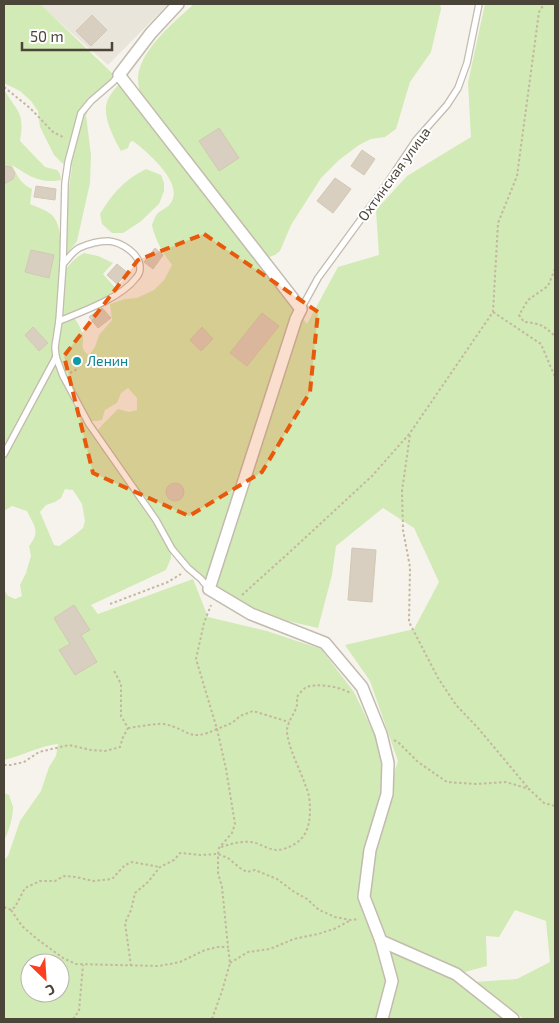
<svg xmlns="http://www.w3.org/2000/svg" width="559" height="1023" font-family="'Exo 2',sans-serif">
<rect width="100%" height="100%" fill="#f6f3ec"/>
<polygon fill="#eae5da" points="39,4 168,4 108,65"/>
<g fill="#d2eab5" fill-rule="evenodd">
<polygon points="4,4 40,4 113,74 113,79 93,101 86,115 91,155 90,183 77,241 66,255 68,195 72,166 62,163 54,155 40,127 38,111 31,101 20,91 4,83"/>
<path d="M194,4h246l1,5 -10,43 -21,30 -14,47 -11,8 -14,2 -12,6 -20,15 -18,18 -30,47 -11,26 -5,4 -6,2 -5,-1 -123,-159c-2,-7 -3,-13 -3,-20 2,-27 37,-56 56,-73z"/>
<path d="M485,4h70v1015h-31l-49,-37 42,-3 33,-17 -4,-41 -31,-11 -16,27 -13,-1 1,30 -30,8 -77,-33 76,34 4,8 43,36h-499v-159l4,-4 12,-35 21,-30 8,-24 7,-11 2,-12c-19,2 -36,12 -54,16v-170l4,6 7,3 7,-3 -2,-11 6,-12 5,-17 -2,-10c12,-15 5,-20 -2,-35l-15,-5 -8,5v-422c13,24 21,21 16,52l25,26 12,3 3,4 1,6c-21,4 -32,-4 -49,-15 5,11 9,19 20,24l-2,15c7,3 16,6 22,11 12,11 9,47 8,62 7,-10 13,-18 24,-24l14,3 15,7 -10,11 15,17 -19,11 -36,14 -4,-1 -5,41 3,15 7,15 19,34 71,101 17,29v8l-5,12 -75,35 7,9 95,-35 15,38 59,14 54,18 33,43 23,48 10,53 11,-32 -28,-80 -25,-36 69,-16 25,-47 -25,-54 -31,-20 -47,38 -4,29 -14,53 -52,-12 -56,-28 -5,-10 -15,-12 -17,-18 -16,-28 -60,-89 6,-7 15,-15 11,3 8,-2v-12l-9,-10 -7,5 -4,10 -12,7 -3,10 -5,1h-7l-32,-64 -2,-10 4,-26 13,-5c4,6 9,13 10,20 1,9 -4,12 6,19l6,-8 4,-12 13,-15 -2,-16 15,-5 12,-1 17,-8 10,-10 8,-15c-9,-12 -17,-25 -20,-40 1,-3 3,-8 5,-11 4,-4 10,-6 13,-10 16,-20 -23,-52 -37,-63l-3,1 -2,6 -7,3c-7,-12 -19,-35 -14,-49 2,-7 8,-13 13,-19l187,241 31,-57 41,-12 -3,-45 31,-34 64,-39 -3,-54zM65,489l8,1 9,14 3,17 -2,7 -7,6 -17,12 -5,-1 -14,-33 6,-7 9,-3 6,-4zM30,963h30v30h-30z"/>
<path d="M146,169l15,6 3,8v8l-5,13 -19,18 -17,11h-11l-10,-9 -2,-10c12,-20 24,-34 46,-45z"/>
<path d="M4,793l5,2c1,4 3,8 4,12 0,10 -4,25 -9,33z"/>
</g>
<g fill="#d8cfc1" stroke="#d3c7b4">
<polygon points="92,15 107,30 91,46 76,31"/>
<polygon points="219,128 239,158 219,171 199,141"/>
<polygon points="362,150 375,159 364,175 351,166"/>
<polygon points="4,166 11,167 15,173 13,179 4,184"/>
<polygon points="335,178 351,189 333,213 317,201"/>
<polygon points="36,186 56,189 55,200 34,197"/>
<polygon points="155,248 163,255 153,269 144,262"/>
<polygon points="31,250 54,255 49,278 25,272"/>
<polygon points="117,264 128,273 117,284 107,275"/>
<polygon points="102,308 111,318 98,328 89,317"/>
<polygon points="262,313 279,326 247,366 230,353"/>
<polygon points="33,327 48,343 39,351 25,335"/>
<polygon points="202,327 213,339 201,351 190,340"/>
<circle cx="175" cy="492" r="9"/>
<polygon points="352,548 376,550 372,602 348,600"/>
<polygon points="74,605 90,630 81,635 97,662 75,675 59,650 70,644 54,618"/>
</g>
<g fill="none" stroke-linecap="round" stroke-linejoin="round">
<defs>
<g id="service">
<polyline points="119,75 113,82 91,101 81,113 68,162 65,183 63,264 59,321 55,347 56,357 63,376 89,424 156,520 172,549 188,568 201,579 209,589"/>
<polyline points="301,309 318,278 386,185 416,140 447,105 458,88 467,63 479,4"/>
<path d="M59,321c22,-9 62,-23 76,-42 3,-3 5,-6 5,-10 1,-15 -19,-27 -32,-28 -10,0 -20,3 -29,7 -7,4 -11,11 -16,16"/>
<polyline points="4,454 56,357"/>
</g>
<g id="minor">
<polyline points="178,4 151,33 119,75 301,309 296,319 209,589 251,614 325,643 362,687 381,734 388,763 387,794 370,850 364,897 381,941 456,974 513,1019"/>
<polyline points="381,941 392,981 382,1019"/>
</g>
</defs>
<use href="#service" stroke="#c2bbae" stroke-width="8"/>
<use href="#minor" stroke="#c2bbae" stroke-width="14"/>
<g stroke="#c4b79f" stroke-width="2" stroke-dasharray="2.5 2.5" stroke-linecap="butt">
<polyline points="4,87 30,108 53,132 65,138"/>
<path d="M555,269l-7,17 -20,14 -9,15 5,7c16,1 20,4 31,14"/>
<polyline points="493,312 541,344 555,377"/>
<polyline points="70,373 79,368"/>
<polyline points="410,435 402,491 403,530 410,567 409,622 438,678 456,705 478,728 529,789"/>
<polyline points="242,595 293,549 372,476 410,433 493,312 498,223 517,176 539,12 544,4"/>
<polyline points="110,604 168,582 181,574"/>
<path d="M128,728c9,-1 28,-5 36,-4 26,5 23,19 53,5l-21,-70 8,-36 7,-18"/>
<polyline points="394,740 399,743 418,762 447,782 476,784 506,782 529,789 544,803 555,806"/>
<polyline points="4,765 11,765 24,762 39,752 69,745 91,750 105,751 120,747 123,737 128,728 121,716 121,684 113,669"/>
<path d="M221,847c10,-3 19,-6 30,-5 10,1 21,11 32,7 21,-6 27,-19 27,-40 0,-7 -1,-16 -4,-22 -6,-18 -16,-35 -19,-54 -1,-10 8,-19 10,-28 0,-3 0,-5 0,-8 2,-3 5,-7 8,-9 10,-6 36,-1 45,5"/>
<polyline points="4,907 11,910 15,907 25,888 40,881 55,881 64,876 76,877 93,881 112,879 125,865 132,862 160,867"/>
<polyline points="11,910 22,926 37,939 63,958 76,964 159,966 180,962 205,950 218,947 228,947 222,887 218,873 218,854 219,848 232,833 235,824 226,769 217,729 232,723 240,716 253,711 289,722"/>
<polyline points="230,963 248,952 270,949 294,939 318,934 334,929 351,920"/>
<polyline points="131,966 125,923 131,910 135,893 148,882 160,867 174,860 180,853 200,855 218,854 228,858 240,868 247,872 255,870 277,879 293,891 307,899 319,910 335,917 351,920 359,919"/>
<polyline points="73,1019 79,1011 83,965"/>
<polyline points="212,1019 222,991 230,963 228,947"/>
</g>
<use href="#service" stroke="#fff" stroke-width="5.5"/>
<use href="#minor" stroke="#fff" stroke-width="11"/>
</g>
<path fill="#e8590c" fill-opacity="0.2" stroke="#e8590c" stroke-width="4" stroke-dasharray="10 6" stroke-linejoin="round" d="M204,234l114,78 -8,80 -48,80 -73,44 -96,-43 -29,-117 74,-96z"/>
<circle fill="#0f9aa8" stroke="#fff" stroke-width="2" cx="77" cy="361" r="5"/>
<g text-anchor="middle" stroke-width="4" stroke-linejoin="round" paint-order="stroke">
<g font-size="14" fill="#4b4439" stroke="#fff">
<text transform="translate(394 174) rotate(-54)" y="5">Охтинская улица</text>
</g>
<g font-size="14" fill="#0d838f" stroke="#fff" text-anchor="start">
<text x="87" y="366">Ленин</text>
</g>
</g>
<rect width="559" height="1023" fill="none" stroke="#4b4439" stroke-width="10"/>
<g transform="translate(45 978) rotate(155)"><circle r="24" fill="#ffffff" stroke="#b7b4b0"/>
<path d="M0-4L9 19L0 12L-9 19Z" fill="#fc3f1d"/>
<text y="-8" font-size="14" font-weight="bold" text-anchor="middle" fill="#4b4439">С</text>
</g>
<path d="M22 42v8h90v-8" fill="none" stroke="#4b4439" stroke-width="2.5"/>
<text x="30" y="42" font-size="15" fill="#4b4439" stroke="#ffffff" stroke-width="4" paint-order="stroke">50 m</text>
</svg>
